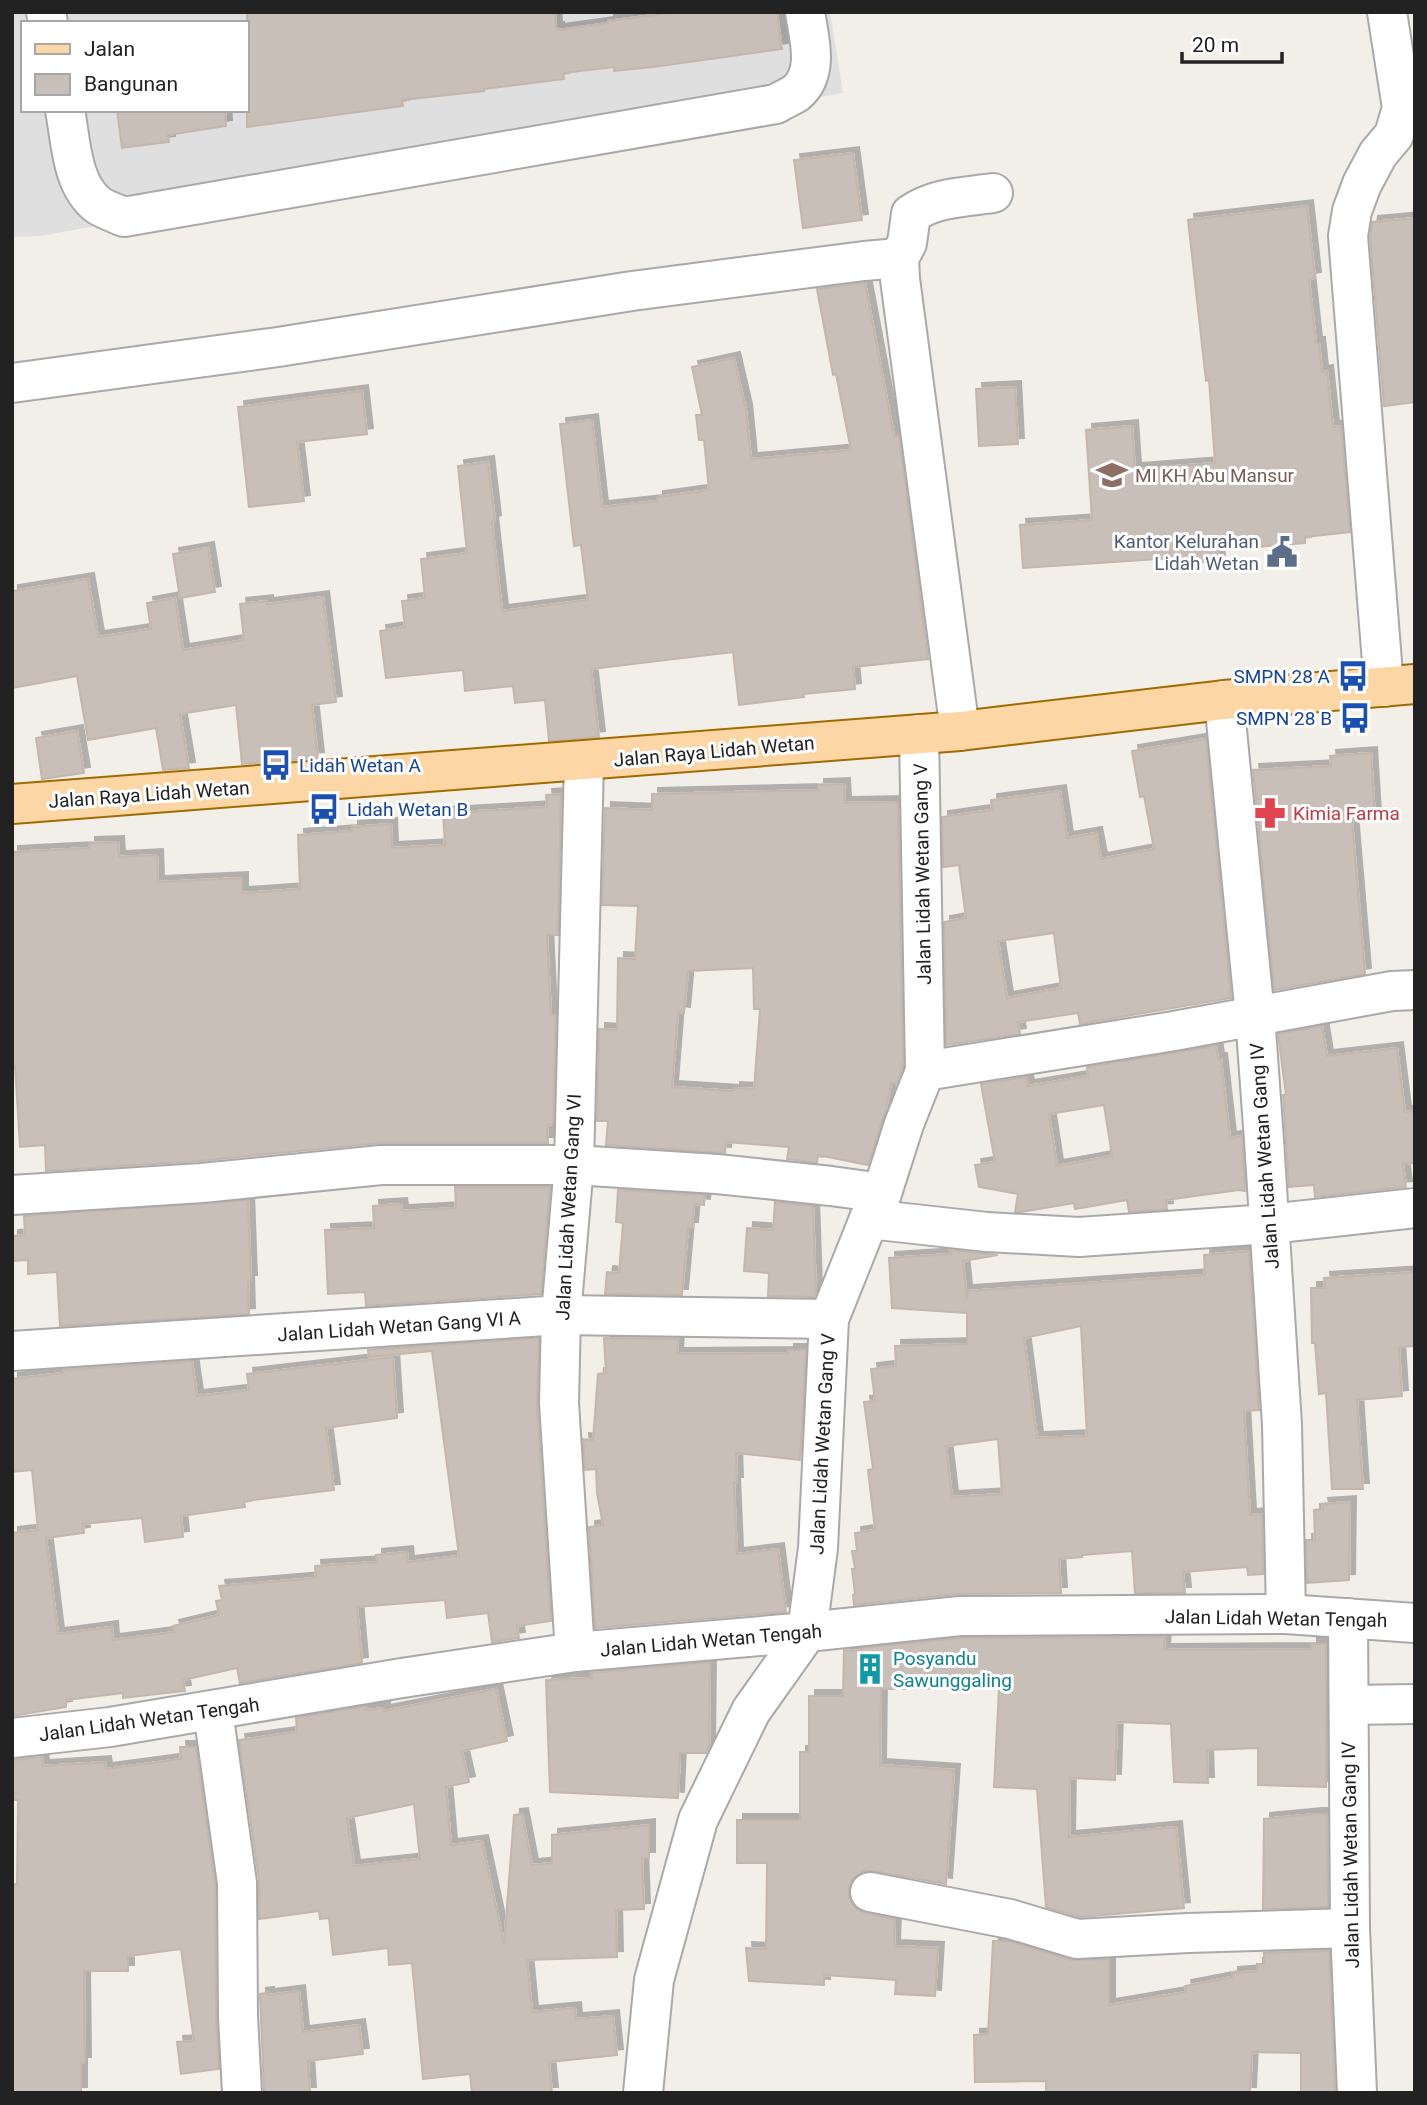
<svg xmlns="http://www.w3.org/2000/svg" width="1427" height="2105" font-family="Roboto,sans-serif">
<defs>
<filter id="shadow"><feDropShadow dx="6" dy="-6" stdDeviation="0" flood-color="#0004"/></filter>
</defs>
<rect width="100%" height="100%" fill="#f2efe9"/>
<path fill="#e0dfdf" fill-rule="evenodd" d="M12,12h818l13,81 -803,143 -28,1zM23,23h224v87h-224z"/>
<g fill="#c7bfb8" stroke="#c4b6ab" stroke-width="2" fill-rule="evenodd" filter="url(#shadow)">
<polygon points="247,12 555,12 556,28 558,28 558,30 608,23 608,21 677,12 777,12 782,49 653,67 614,71 614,67 563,73 564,79 484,89 484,91 402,100 403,106 247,127"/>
<polygon points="117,110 225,110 226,126 168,135 169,142 122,148"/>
<polygon points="853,153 862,220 803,228 794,160"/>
<polygon points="1307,206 1315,278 1309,279 1316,343 1319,343 1322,372 1327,371 1333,427 1341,426 1350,532 1305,537 1305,543 1218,550 1219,561 1174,564 1174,558 1023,568 1020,525 1092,520 1086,430 1132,426 1135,469 1215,463 1209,380 1206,381 1188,220"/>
<polygon points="1415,218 1415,402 1384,406 1370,237 1372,222"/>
<polygon points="865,283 894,436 899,436 928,659 853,667 855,689 803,694 804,697 739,705 733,652 591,669 599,737 549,741 545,700 515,703 513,686 465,691 463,670 386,678 380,631 405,627 402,601 425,598 421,559 467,553 458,466 488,462 495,521 492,522 502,611 588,600 581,545 574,546 560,424 592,420 602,507 657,501 657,497 709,490 704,440 699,440 696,415 702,415 692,367 734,358 746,410 751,459 851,450 836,374 833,375 817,289"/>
<polygon points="1015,387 1018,444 979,446 976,389"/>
<polygon points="362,391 367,434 297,442 304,501 249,507 238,407"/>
<polygon points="208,548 215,592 180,598 173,554"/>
<polygon points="88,579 98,637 151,629 147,603 175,598 183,650 244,640 240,604 267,601 267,604 323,597 336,702 312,705 318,758 242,764 236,705 180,714 189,768 163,770 156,728 88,740 77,676 12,688 12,591"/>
<polygon points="77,731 84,773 42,779 36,738"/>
<path d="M1206,739l25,259 -151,26 -2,-11 -60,9 2,12 -74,11 -2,-123 22,-4 -7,-53 -16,2 -1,-50 50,-7 -1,-10 69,-9 7,47 29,-5 5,26 53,-10 -10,-53 -4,1 -8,-46zM1054,933l7,55 -54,10 -9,-57z"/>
<polygon points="1371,753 1375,818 1352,820 1365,974 1274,990 1253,770 1331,766 1330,756"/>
<path d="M844,784l1,19 53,-1 5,259 -6,22h-6l-5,26 -18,56 -50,-10 -1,8 -30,-4 2,-12 -63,-5 -1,11 -119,-8 2,-24h-11l2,-92 18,1 1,-72 17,1 3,-53 -36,-1 3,-97 47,2v-16l166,-4v-5zM753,968l1,41h6l-6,80 -20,-1v3l-62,-4 6,-75 6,1 4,-42z"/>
<polygon points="561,794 558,935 547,935 551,1015 556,1015 553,1124 547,1125 548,1143 379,1143 200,1161 46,1171 45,1145 20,1147 15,1066 12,1066 12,852 89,848 89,843 118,842 119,857 157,855 158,882 242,878 242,893 300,889 298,835 352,831 352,827 391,824 392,848 445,845 443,813 547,807 546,795"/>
<polygon points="1322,1026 1327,1056 1397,1048 1405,1112 1415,1111 1415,1163 1403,1164 1406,1187 1315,1197 1314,1185 1289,1187 1283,1095 1286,1095 1278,1034"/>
<path d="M1216,1046l2,13h3l9,79 12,-2 3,55 -6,-1 -73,10 1,9 -38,3 -2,-12 -52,9 -1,-6 -53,9h-6l3,-18 -39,-7 -4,-22 20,-3 -14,-78 45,-7 2,9 60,-10 -1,-9zM1104,1105l8,51 -55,10 -8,-52z"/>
<polygon points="455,1187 550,1187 541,1294 366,1306 365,1292 328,1294 325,1230 374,1228 373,1206 401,1204 402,1211 456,1208"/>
<polygon points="618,1190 705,1195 704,1205 694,1204 692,1228 688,1228 682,1295 605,1294 607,1272 619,1273 623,1223 616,1222"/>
<polygon points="248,1200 251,1281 248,1281 249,1314 60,1326 57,1272 28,1274 28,1260 12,1261 12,1236 25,1235 24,1216"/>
<polygon points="775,1202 813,1206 816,1292 814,1297 768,1296 769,1273 744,1271 747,1228 773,1230"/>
<path d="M950,1250l48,5 -35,6 4,39 1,-9 237,-16 -1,-20 45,-4 10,159 -15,1 6,104 12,-1 1,60 -15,1 -1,-8 -64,5 2,21h-50l-3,-42 -50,4v2l-23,2 2,34 -103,1 -104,11 -1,-10 2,-1 -3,-25h3l-3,-18h5l-2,-18 20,-3 -7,-60 5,-1 -9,-67 11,-1 -4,-32 25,-3 -1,-20 72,-2v-31l-75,-5 -3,-50 62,-4zM1081,1326l6,110 -50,2 -13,-100zM998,1439l4,55 -50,3 -6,-51z"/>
<polygon points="1415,1272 1415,1346 1399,1347 1402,1396 1357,1400 1363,1489 1332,1489 1326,1393 1319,1394 1315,1343 1312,1343 1311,1288 1325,1288 1324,1278"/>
<polygon points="539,1338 537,1404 551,1621 517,1626 519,1638 492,1642 488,1613 447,1618 445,1600 357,1607 362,1663 240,1683 237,1668 183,1680 185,1691 123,1698 123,1693 66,1700 66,1707 12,1716 12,1533 38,1530 32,1470 12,1472 12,1379 63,1373 63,1370 192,1361 197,1396 249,1390 247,1374 393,1357 397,1418 326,1428 334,1490 244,1501 245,1507 181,1516 183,1537 145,1542 142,1518 83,1524 84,1533 46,1538 58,1634 112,1627 113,1640 175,1632 173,1626 219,1615 216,1601 222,1600 219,1586 316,1578 315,1566 376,1562 376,1555 407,1552 408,1562 459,1556 432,1351 369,1357 368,1350"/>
<polygon points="604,1338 678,1339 677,1354 788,1353 788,1350 806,1350 800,1460 736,1453 737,1483 734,1483 737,1554 778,1549 786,1612 595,1628 589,1527 603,1525 597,1493 596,1469 585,1470 583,1439 593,1440 598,1374 606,1373"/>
<polygon points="1350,1502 1349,1580 1307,1583 1306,1540 1315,1540 1314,1510 1323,1509 1322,1504"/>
<polygon points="1165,1637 1164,1650 1311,1649 1311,1644 1326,1644 1326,1787 1258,1785 1258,1748 1207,1750 1208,1783 1174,1782 1171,1724 1117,1722 1115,1780 1070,1778 1069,1837 1176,1827 1184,1908 1080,1917 1046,1907 1037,1789 994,1787 999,1688 881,1689 880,1765 954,1770 946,1884 874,1871 864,1871 853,1878 849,1887 849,1898 855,1908 865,1913 895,1919 894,1946 938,1948 935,1996 895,1994 896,1980 824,1975 824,1985 749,1981 746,1948 766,1949 767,1863 737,1863 737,1820 800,1820 800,1752 809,1752 809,1696 843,1696 844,1650 860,1651 860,1648 961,1638"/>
<polygon points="710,1662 709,1747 706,1753 680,1753 678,1798 550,1792 546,1680 592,1678 591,1673"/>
<path d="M496,1689l11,52 -45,10 7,31 -23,5 5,58 31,-4 22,104 10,-130 8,-1 10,51 20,-2v-28l97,-10v33h-7l2,51 -28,1 1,47 -90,3 5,52 43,-4 1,11 37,-3 4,39 -68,7 3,31h-80l-2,-19 -47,5 -11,-116 -23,2 -1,-17 -55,7 -4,-37 -9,1 -1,-8 -60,8v-39l-20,-140 58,-8 -1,-14 69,-12 1,4 18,-2v3zM414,1804l6,55 -66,7 -7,-48z"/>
<polygon points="180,1747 196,1747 215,1885 216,2016 219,2069 181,2074 177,2042 194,2041 181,1949 128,1956 128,1971 84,1971 85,2063 81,2063 81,2093 12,2093 12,1884 17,1884 18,1800 12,1800 12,1760 42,1757 43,1766 105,1762 106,1769 181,1759"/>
<polygon points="1316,1814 1327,1814 1328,1907 1263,1909 1264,1819"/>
<polygon points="993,1941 1008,1941 1071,1960 1109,1959 1109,2005 1186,1992 1185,1986 1232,1977 1232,1973 1257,1971 1257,1964 1264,1964 1264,1953 1329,1951 1335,2093 1301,2093 1301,2053 1252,2052 1250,2093 1046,2093 1046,2081 975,2082 974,2035 988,2034"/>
<polygon points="299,1991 303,2032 359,2025 363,2054 308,2061 310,2093 264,2093 260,1994 268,1993 268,1995"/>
</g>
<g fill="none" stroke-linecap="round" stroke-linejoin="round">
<defs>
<g id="minor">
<polyline points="46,12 48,23"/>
<path d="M65,110c6,31 6,74 33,95 7,5 18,8 26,12l652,-113c6,-4 14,-7 20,-11 24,-20 13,-55 9,-81"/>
<polyline points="12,383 278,347 632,291 864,261 899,258"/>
<polyline points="1384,687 1348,236 1352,211 1362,184 1378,154 1394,135 1402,108 1387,12"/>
<polyline points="1224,700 1255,1016 1264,1140 1282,1425 1286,1614"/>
<path d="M960,731l-60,-452 -1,-21 8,-15 4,-29c24,-17 54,-17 82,-21"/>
<polyline points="925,1071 1174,1031 1392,991 1415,990"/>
<polyline points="12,1195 202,1183 381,1165 574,1165 717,1174 831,1186 882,1193"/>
<polyline points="869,1219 987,1232 1079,1237 1269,1224 1415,1208"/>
<polyline points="12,1351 561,1315 829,1319"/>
<polyline points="1348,1618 1350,1928 1357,2093"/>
<polyline points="575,1652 559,1403 561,1315 574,1165 584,762"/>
<polyline points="1349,1705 1415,1704"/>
<polyline points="213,1711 237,1883 238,2016 242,2093"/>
<polyline points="12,1738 110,1727 402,1678 575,1652 807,1632 960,1616 1286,1614 1415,1623"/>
<polyline points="870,1892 1010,1919 1077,1939 1188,1933 1350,1928"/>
<polyline points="643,2093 654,1980 698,1820 751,1711 807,1632 818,1548 829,1319 869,1219 882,1193 904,1124 925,1071 919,734"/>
</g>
<polyline id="major" points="12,804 960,731 1224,700 1415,684"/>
</defs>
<use href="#minor" stroke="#a9a9a9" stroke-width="42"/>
<use href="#major" stroke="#a06b00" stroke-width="42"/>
<use href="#minor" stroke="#fff" stroke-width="38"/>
<use href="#major" stroke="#fcd6a4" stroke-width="38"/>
</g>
<defs>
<symbol id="school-bare" viewBox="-9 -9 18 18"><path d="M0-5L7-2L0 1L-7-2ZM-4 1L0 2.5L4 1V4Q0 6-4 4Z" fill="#8d6e63" stroke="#fff" stroke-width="2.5" paint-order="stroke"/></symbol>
<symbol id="civic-bare" viewBox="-9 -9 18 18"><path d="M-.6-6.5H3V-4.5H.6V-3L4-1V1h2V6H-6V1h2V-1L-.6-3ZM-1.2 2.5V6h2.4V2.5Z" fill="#5c6f8a" stroke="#fff" stroke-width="2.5" paint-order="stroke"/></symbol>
<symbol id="bus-bare" viewBox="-9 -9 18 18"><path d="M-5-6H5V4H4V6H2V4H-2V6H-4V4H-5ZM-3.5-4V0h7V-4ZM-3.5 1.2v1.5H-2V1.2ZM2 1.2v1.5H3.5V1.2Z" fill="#1a4fb4" stroke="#fff" stroke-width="2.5" paint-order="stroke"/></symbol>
<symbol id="pharmacy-bare" viewBox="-9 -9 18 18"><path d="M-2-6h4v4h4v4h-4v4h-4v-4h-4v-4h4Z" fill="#e0444e" stroke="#fff" stroke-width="2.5" paint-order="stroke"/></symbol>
<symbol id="building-bare" viewBox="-9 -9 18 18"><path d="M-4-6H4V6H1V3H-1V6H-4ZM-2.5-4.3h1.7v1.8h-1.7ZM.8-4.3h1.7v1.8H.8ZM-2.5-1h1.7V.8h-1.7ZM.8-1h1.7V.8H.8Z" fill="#0f9aa8" stroke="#fff" stroke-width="2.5" paint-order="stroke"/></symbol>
</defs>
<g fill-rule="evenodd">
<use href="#school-bare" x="1090" y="453" width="44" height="44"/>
<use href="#civic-bare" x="1260" y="530" width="44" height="44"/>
<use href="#bus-bare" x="1331" y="654" width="44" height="44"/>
<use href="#bus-bare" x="1333" y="696" width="44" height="44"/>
<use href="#bus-bare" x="254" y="743" width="44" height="44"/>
<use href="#bus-bare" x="302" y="787" width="44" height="44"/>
<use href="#pharmacy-bare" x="1248" y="791" width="44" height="44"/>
<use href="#building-bare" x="848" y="1647" width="44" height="44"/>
</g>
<g text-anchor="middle" stroke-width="6" stroke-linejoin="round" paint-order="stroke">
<g font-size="19" fill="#785e54" stroke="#fff" text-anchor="start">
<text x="1135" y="482">MI KH Abu Mansur</text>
</g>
<g font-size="19" fill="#4e5e75" stroke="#fff" text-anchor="end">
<text x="1259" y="548">Kantor Kelurahan<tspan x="1259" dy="22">Lidah Wetan</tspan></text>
</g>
<g font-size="19" fill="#164399" stroke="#fff" text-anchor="end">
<text x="1330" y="683">SMPN 28 A</text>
<text x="1332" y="725">SMPN 28 B</text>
<text x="299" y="772" text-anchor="start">Lidah Wetan A</text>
<text x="347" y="816" text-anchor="start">Lidah Wetan B</text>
</g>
<g font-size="19" fill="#222" stroke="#fff">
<text transform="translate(714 751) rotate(-5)" y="7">Jalan Raya Lidah Wetan</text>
<text transform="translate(149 794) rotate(-4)" y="7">Jalan Raya Lidah Wetan</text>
<text transform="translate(922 874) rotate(-91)" y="7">Jalan Lidah Wetan Gang V</text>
<text transform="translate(1264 1156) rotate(-94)" y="7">Jalan Lidah Wetan Gang IV</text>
<text transform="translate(568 1207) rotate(-87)" y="7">Jalan Lidah Wetan Gang VI</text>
<text transform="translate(399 1326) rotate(-4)" y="7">Jalan Lidah Wetan Gang VI A</text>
<text transform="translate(822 1444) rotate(-87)" y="7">Jalan Lidah Wetan Gang V</text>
<text transform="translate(1276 1618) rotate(1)" y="7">Jalan Lidah Wetan Tengah</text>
<text transform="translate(711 1640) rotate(-5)" y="7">Jalan Lidah Wetan Tengah</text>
<text transform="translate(149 1719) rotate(-8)" y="7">Jalan Lidah Wetan Tengah</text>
<text transform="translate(1350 1855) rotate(-91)" y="7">Jalan Lidah Wetan Gang IV</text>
</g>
<g font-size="19" fill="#be3a42" stroke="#fff" text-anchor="start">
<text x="1293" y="820">Kimia Farma</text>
</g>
<g font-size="19" fill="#0d838f" stroke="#fff" text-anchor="start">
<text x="893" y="1665">Posyandu<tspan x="893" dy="22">Sawunggaling</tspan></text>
</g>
</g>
<rect width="1427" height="2105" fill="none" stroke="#222222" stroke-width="28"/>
<rect x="21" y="21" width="228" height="91" fill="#ffffff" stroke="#a7a7a7" stroke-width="2"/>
<rect x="35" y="44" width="35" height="10" fill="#fcd6a4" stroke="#a7a7a7" stroke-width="2"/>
<text x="84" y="56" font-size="21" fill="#222222">Jalan</text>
<rect x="35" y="74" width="35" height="21" fill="#c7bfb8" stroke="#a7a7a7" stroke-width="2"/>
<text x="84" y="91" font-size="21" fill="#222222">Bangunan</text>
<path d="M1182 52v10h100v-10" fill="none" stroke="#222222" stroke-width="3.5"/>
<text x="1192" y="52" font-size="21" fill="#222222" stroke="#ffffff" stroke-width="5" paint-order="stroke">20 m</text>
</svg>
